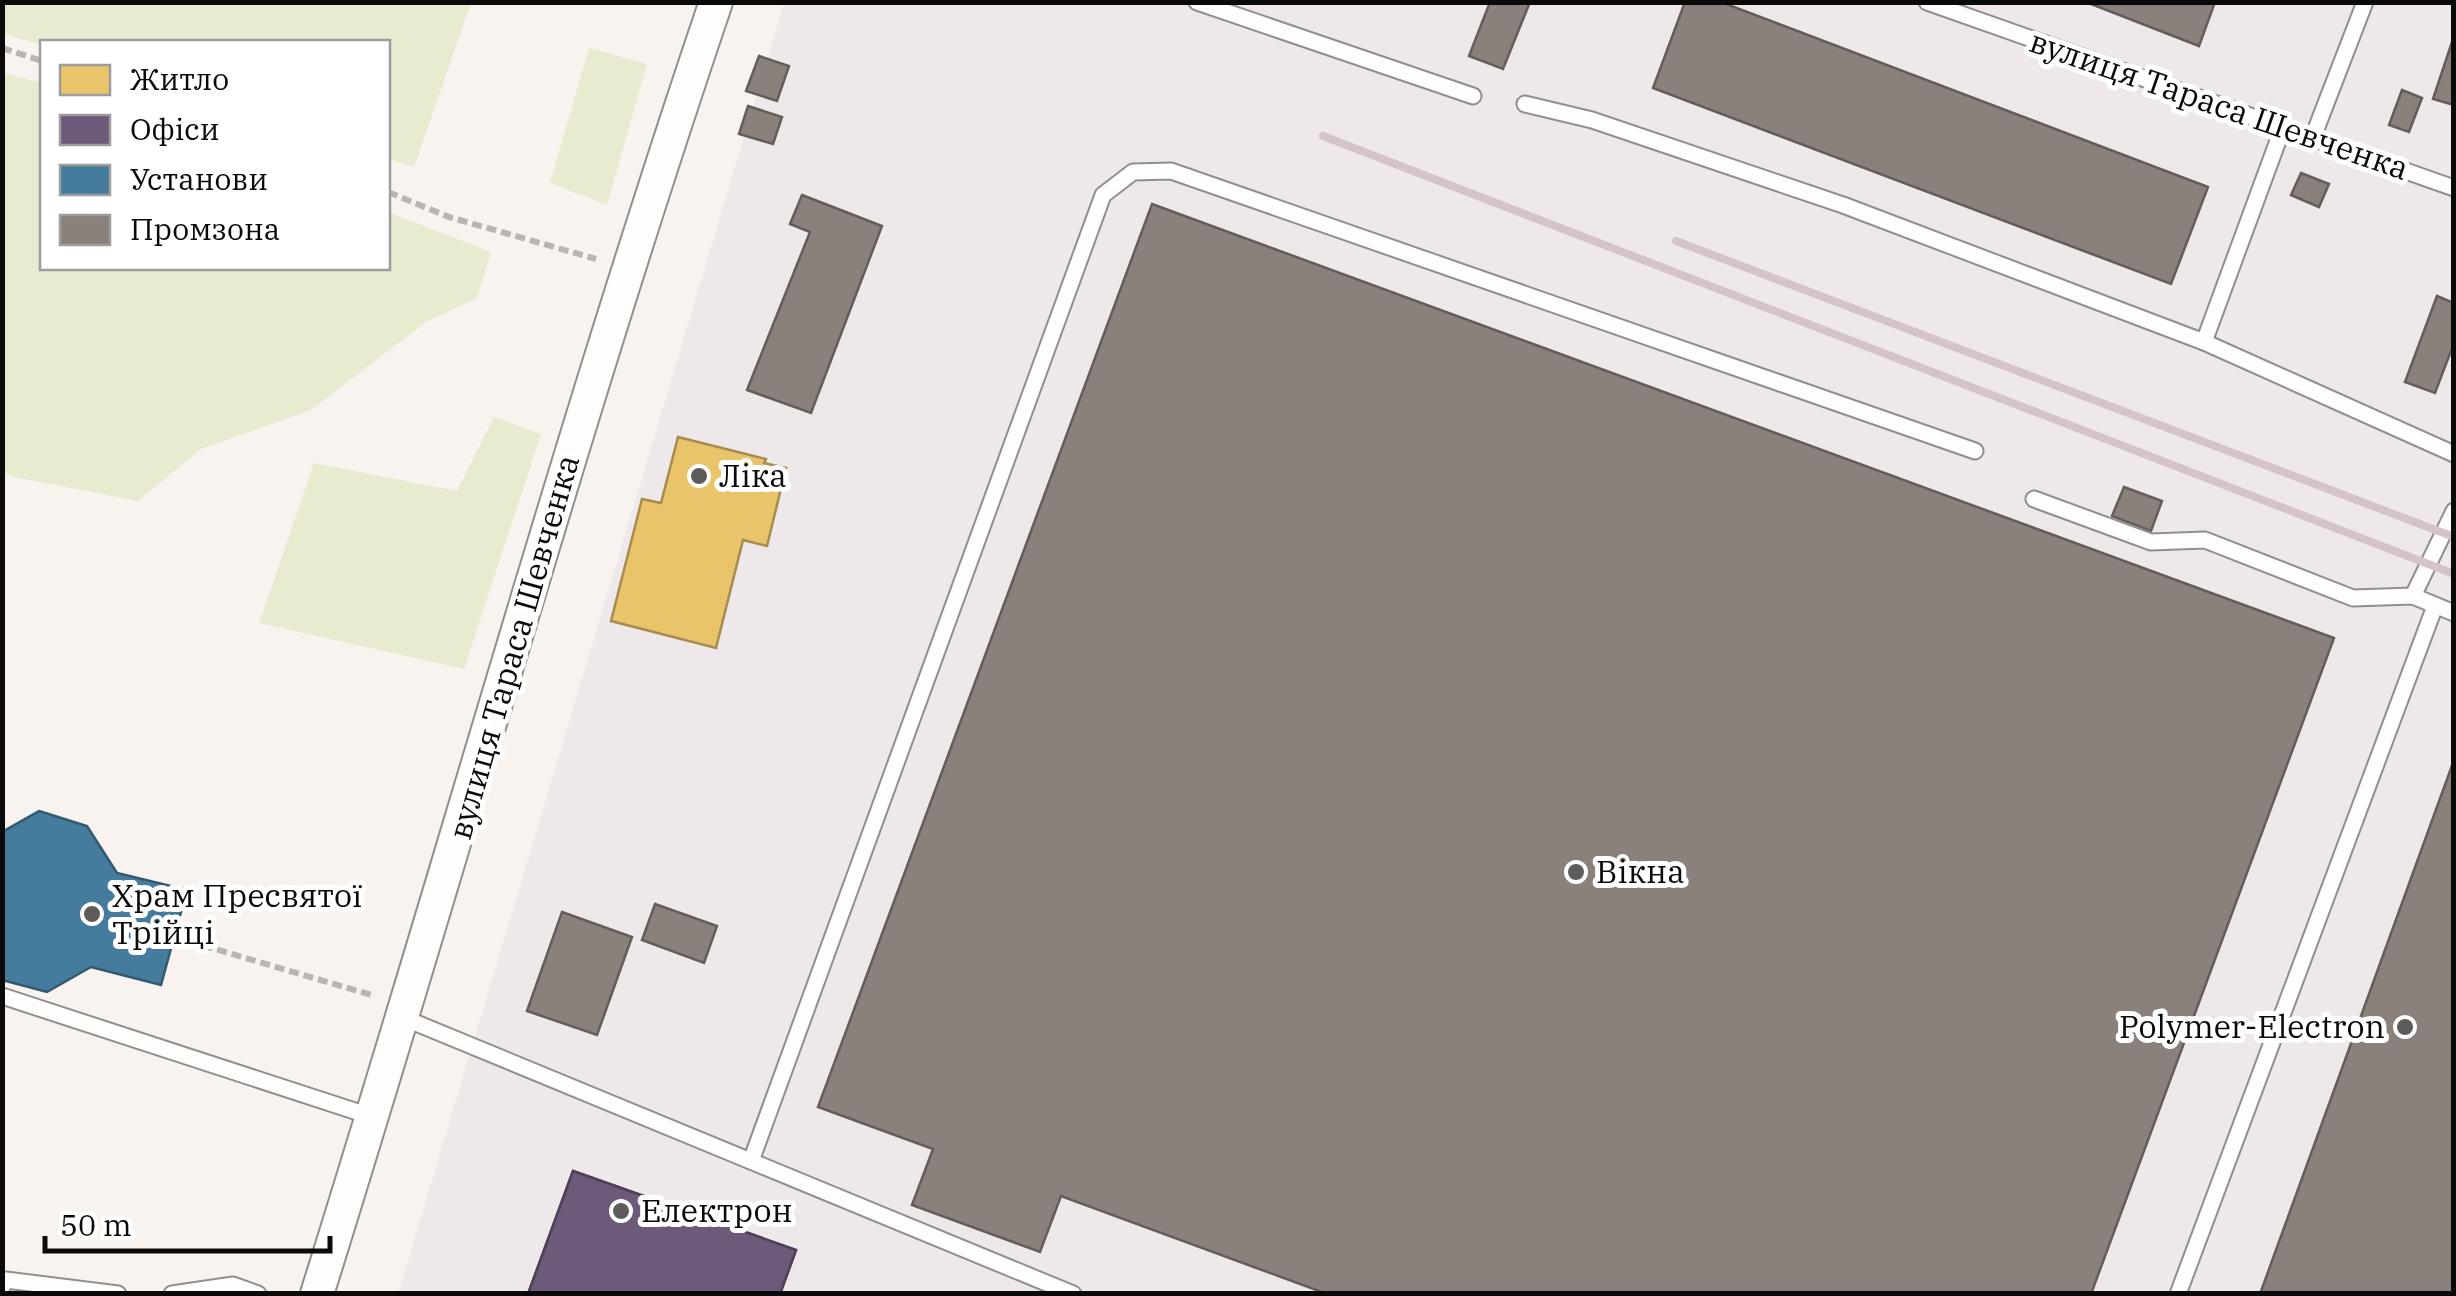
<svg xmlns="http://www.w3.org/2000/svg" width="2456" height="1296" font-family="'IBM Plex Serif',serif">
<rect width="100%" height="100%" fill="#f8f3ee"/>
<polygon fill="#eee8eb" points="784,3 2453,3 2453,1293 398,1294"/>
<g fill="#e8ebd0">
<polygon points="2,3 3,2 471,3 414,167 388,159 388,42 42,45 3,34"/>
<polygon points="589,48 647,64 607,205 550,183"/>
<polygon points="3,73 42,83 42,268 388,268 388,212 491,252 477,298 426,322 311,410 201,449 138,501 14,477 2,471"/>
<polygon points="494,417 541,434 464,669 259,623 314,463 457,491"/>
</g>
<polygon fill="#e9c46a" stroke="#a68c4d" stroke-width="2.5" points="678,437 766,459 764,463 786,468 767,546 743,540 716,648 611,621 642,499 661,503"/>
<g fill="#6d597a" stroke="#4f4158" stroke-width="2.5">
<polygon points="573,1171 796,1250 780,1294 528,1294"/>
<polygon points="573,1171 796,1250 780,1294 528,1294"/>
</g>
<polygon fill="#457b9d" stroke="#335971" stroke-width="2.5" points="39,811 87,826 117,873 187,890 161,985 91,967 47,992 2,980 2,832"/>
<g fill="#8a817c" stroke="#645d5a" stroke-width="2.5">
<polygon points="1490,2 1530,2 1503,69 1469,56"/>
<polygon points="1685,2 1721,2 2208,187 2171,284 1653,88"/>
<polygon points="2086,2 2215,2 2199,46"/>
<polygon points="2454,36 2454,105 2433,99"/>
<polygon points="759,56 789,66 777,101 746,91"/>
<polygon points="2402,90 2422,98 2409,132 2389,125"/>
<polygon points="748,106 782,117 773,144 739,134"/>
<polygon points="2301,173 2329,184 2319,207 2291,195"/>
<polygon points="802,195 882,226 811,413 747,390 810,232 790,224"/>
<polygon points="1152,204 2334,638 2091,1294 1327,1294 1061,1196 1040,1252 912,1205 933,1149 818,1107"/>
<polygon points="2437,296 2454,303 2454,343 2435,393 2405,382"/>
<polygon points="2124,487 2162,501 2151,531 2112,516"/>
<polygon points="2454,760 2454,1294 2260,1294"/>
<polygon points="655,904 717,926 704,963 642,940"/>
<polygon points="562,912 632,937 597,1035 527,1011"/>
</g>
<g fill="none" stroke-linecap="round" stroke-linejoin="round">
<defs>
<g id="service">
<polyline points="1197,2 1473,96"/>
<polyline points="1927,2 2454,188"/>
<polyline points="1525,104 1592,120 1843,205 2204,342 2454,454"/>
<polyline points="2313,137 2365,2"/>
<polyline points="2204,342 2283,127"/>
<polyline points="2034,499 2151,542 2205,540 2353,598 2413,596 2454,613"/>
<polyline points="2413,596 2454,511"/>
<polyline points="2,996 373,1117"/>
<polyline points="404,1018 1073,1294"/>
<polyline points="751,1161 1103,195 1133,172 1171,171 1975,451"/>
<polyline points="2,1287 6,1280 118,1294"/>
<polyline points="172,1294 233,1285 258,1294"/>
<polyline points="2178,1294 2435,606"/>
</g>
<path id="minor" d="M317,1294c135,-430 254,-865 399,-1292"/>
</defs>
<use href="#service" stroke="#918f8d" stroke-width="19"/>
<use href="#minor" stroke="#918f8d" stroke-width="36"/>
<g stroke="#b7b6b5" stroke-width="6" stroke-dasharray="10 5" stroke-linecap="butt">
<polyline points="2,48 42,61"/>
<polyline points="388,192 449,217 596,259"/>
<polyline points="174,937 375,996"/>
</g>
<use href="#service" stroke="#fefdfc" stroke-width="15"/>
<use href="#minor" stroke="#fefdfc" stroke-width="32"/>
<g stroke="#d4c4c9" stroke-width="8">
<polyline points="1323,136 2454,574"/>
<polyline points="1676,241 2454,537"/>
</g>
</g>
<g fill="#5d5c5a" stroke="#fff" stroke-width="4">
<circle cx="699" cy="476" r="10"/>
<circle cx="1576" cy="872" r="10"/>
<circle cx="92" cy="914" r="10"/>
<circle cx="2405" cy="1027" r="10"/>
<circle cx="621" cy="1211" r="10"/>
</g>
<g text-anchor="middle" stroke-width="10" stroke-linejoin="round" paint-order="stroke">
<g font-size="32" fill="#0a0a0a" stroke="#fff">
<text transform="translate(2219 105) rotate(19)" y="11">вулиця Тараса Шевченка</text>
<text transform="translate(514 647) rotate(-74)" y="11">вулиця Тараса Шевченка</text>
</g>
<g font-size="32" fill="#0a0a0a" stroke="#fff" text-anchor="start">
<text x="719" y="487">Ліка</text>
<text x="1596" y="883">Вікна</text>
<text x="112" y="907">Храм Пресвятої<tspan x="112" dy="37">Трійці</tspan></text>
<text x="2385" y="1038" text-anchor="end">Polymer-Electron</text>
<text x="641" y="1222">Електрон</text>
</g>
</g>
<rect width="2456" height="1296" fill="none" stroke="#0a0a0a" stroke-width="10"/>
<rect x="40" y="40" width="350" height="230" fill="#ffffff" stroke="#9d9d9d" stroke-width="2.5"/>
<rect x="60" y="65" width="50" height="30" fill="#e9c46a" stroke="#9d9d9d" stroke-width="2.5"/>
<text x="130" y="90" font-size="30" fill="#0a0a0a">Житло</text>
<rect x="60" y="115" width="50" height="30" fill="#6d597a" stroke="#9d9d9d" stroke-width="2.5"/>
<text x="130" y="140" font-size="30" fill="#0a0a0a">Офіси</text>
<rect x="60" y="165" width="50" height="30" fill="#457b9d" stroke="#9d9d9d" stroke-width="2.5"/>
<text x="130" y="190" font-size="30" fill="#0a0a0a">Установи</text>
<rect x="60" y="215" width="50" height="30" fill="#8a817c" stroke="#9d9d9d" stroke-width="2.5"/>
<text x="130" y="240" font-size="30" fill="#0a0a0a">Промзона</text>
<path d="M45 1236v15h285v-15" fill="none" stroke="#0a0a0a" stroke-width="5"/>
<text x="60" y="1236" font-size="30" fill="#0a0a0a" stroke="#ffffff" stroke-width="8" paint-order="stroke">50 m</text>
</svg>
